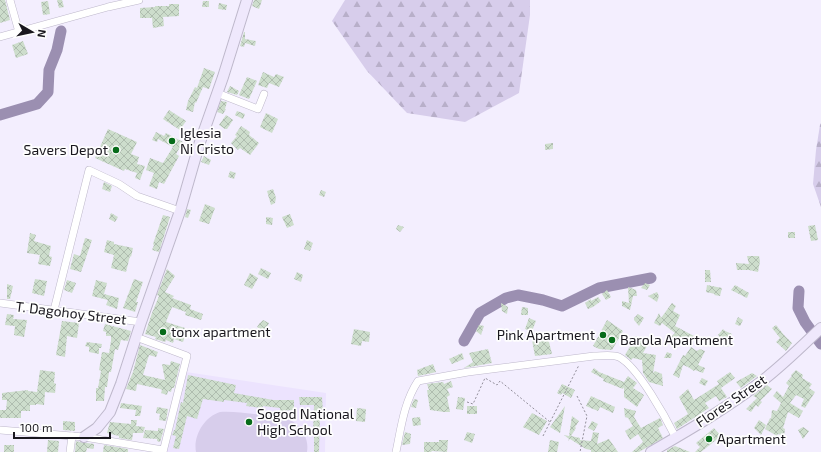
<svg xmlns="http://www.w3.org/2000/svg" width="821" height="452" font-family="'Exo 2',sans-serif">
<defs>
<pattern id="forest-firs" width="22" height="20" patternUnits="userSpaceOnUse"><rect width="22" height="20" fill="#d7cdeb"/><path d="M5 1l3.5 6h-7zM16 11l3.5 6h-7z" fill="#b8afc9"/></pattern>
<pattern id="building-cross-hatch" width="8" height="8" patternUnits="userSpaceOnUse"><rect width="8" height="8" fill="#cdddcc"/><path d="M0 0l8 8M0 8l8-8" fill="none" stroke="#afbdaf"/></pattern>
</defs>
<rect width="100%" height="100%" fill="#f3eefe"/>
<polygon fill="#ece3fe" points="186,372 326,393 325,452 166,452"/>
<path fill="#d7cdeb" d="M220,412c11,-1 23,1 34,2 18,2 42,1 50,20 3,6 4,11 3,18h-111c-3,-16 8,-35 24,-40z"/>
<g fill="url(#forest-firs)">
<polygon points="345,0 530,0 530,15 519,93 465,122 407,113 367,71 332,21"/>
<polygon points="821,123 821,207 813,184 816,150 820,125"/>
</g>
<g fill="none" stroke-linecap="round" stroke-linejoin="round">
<g stroke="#9b8fb1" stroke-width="11">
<polyline points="0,115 37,104 48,92 49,70 57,50 61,31"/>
<polyline points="799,291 798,308 805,322 821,344"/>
<polyline points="464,341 480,313 506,298 518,295 543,300 562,306 599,288 651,278"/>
</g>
</g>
<g fill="url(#building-cross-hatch)">
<polygon points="0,0 5,0 10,20 0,23"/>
<polygon points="57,0 62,0 64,7 59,8"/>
<polygon points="254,0 262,0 259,9 252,6"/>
<polygon points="48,1 50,14 43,15 41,2"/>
<polygon points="203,1 209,1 209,7 202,7"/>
<polygon points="219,3 227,5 226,10 218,9"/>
<polygon points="169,4 179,4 179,16 163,17 164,26 153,28 152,18 140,18 140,8 155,7 155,6 169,6"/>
<polygon points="244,32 245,32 245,39 256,41 255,46 245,43 244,47 240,46"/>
<polygon points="23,41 28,54 16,58 12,45"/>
<polygon points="204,68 215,72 209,89 203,87 196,103 195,102 193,112 186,110 188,101 195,87 197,88"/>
<polygon points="263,72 274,77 276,74 284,77 279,87 269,83 267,88 258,85"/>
<polygon points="247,77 257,81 249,99 239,95"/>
<polygon points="230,86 239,91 237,95 227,92"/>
<polygon points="221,101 227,102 225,109 226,109 223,114 217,112"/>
<polygon points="169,110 186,121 180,130 163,119"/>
<polygon points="237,111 245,114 243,119 235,115"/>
<polygon points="266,113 278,119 272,133 260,127"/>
<polygon points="226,115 233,120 227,129 225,129 219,125"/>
<polygon points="241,126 250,132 249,135 259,143 250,155 240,148 238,150 231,143 237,136 235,135"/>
<polygon points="108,129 137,142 131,154 139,157 137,164 145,166 140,180 135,178 137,173 125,169 124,171 95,158"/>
<polygon points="211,130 217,133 215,138 209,135"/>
<polygon points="156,132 164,136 166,133 183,142 176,154 179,156 164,184 159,182 157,189 149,186 154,173 146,170 150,158 163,163 173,147 158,139 157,142 152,140"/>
<polygon points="553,143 553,149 545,150 545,144"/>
<polygon points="204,156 211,160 209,165 201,162"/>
<polygon points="230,171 236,173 234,179 228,177"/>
<polygon points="104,182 112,186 110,192 102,189"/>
<polygon points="273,189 276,198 275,203 271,205 267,191"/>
<polygon points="321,190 326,192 324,197 319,195"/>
<polygon points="205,204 215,208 209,224 199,221"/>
<polygon points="187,209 191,210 188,218 185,217"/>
<polygon points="111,213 118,217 115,222 109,219"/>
<polygon points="290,214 294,225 287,228 282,217"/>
<polygon points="163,215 170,217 159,252 152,250 154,245 153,244"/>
<polygon points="266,217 273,218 272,225 266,224"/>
<polygon points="398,225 404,227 400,232 396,229"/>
<polygon points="815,225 818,240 811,241 808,226"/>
<rect x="788" y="232" width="7" height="6"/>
<polygon points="30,233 36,235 34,241 51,246 49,256 52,257 50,266 38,264 40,255 27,253"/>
<polygon points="85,238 92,240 81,272 70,269 74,254 80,256"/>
<polygon points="107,240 114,242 114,244 133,248 131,257 130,256 126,272 111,268 114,255 104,252"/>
<polygon points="307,240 313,243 310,251 304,249"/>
<polygon points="747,256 759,256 760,261 758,272 749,270 737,270 736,263 749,264"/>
<polygon points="261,268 271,273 268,279 258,274"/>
<polygon points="167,269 175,276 165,292 174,296 172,298 191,305 190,309 203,314 201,320 185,315 186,312 172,307 166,322 185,328 185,330 187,331 183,342 174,339 173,343 166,340 165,342 155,339 156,337 145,334 152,313 159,296 157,295"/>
<polygon points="705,270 710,270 711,282 705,282"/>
<polygon points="297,272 303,275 301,282 294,279"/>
<polygon points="250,273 258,278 252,289 244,285"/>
<polygon points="35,279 47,281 44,296 32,293"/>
<polygon points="134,279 143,282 136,302 138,302 135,312 123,308"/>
<polygon points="67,280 76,283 72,293 64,290"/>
<polygon points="96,280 107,283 104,294 119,298 117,309 106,305 108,300 92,296"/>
<polygon points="645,283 650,285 647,290 641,288"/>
<polygon points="7,284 13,286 10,299 7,299"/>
<polygon points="707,285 722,288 720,296 714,295 715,294 706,292"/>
<polygon points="735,285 749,293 747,298 731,290"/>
<polygon points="628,287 636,290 637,296 633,296 630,310 622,306 622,301 629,303"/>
<polygon points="607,290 611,297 606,300 602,294"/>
<polygon points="657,292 659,296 657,302 648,296"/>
<polygon points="598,297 601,301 593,307 588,309 585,303 591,299 591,301"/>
<polygon points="501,303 508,307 507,314 502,311"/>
<polygon points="672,303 676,306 673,311 680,315 675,326 694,336 690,343 678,336 671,345 666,342 675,333 662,323 660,326 654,323 659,313 661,318"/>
<polygon points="522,307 528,308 528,315 521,315"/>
<polygon points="7,314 14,315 13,319 27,320 24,337 14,335 15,326 5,325"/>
<polygon points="638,314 644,318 639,326 634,320 634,318"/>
<polygon points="738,317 743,320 740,326 735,324"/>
<polygon points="529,318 536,321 532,331 525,329"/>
<polygon points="263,320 269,323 264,332 257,327 259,324"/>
<polygon points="607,320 623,331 612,350 599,349 593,346"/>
<polygon points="62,321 79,323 77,338 67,336 65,357 56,355"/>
<polygon points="105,324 131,331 128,341 121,340 118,350 115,349 111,372 109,372 107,387 105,387 104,401 96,401 96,388 98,388 101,371 99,370 102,352 109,353 111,341 111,336 106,336 106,332 103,331"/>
<polygon points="479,325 484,326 481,335 476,331"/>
<polygon points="776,325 784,335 792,343 786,351 776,342 780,338 772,328"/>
<polygon points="354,329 370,332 369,342 362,341 361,346 351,344"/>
<polygon points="723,329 725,331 732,334 728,347 723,345 724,342 718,335"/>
<polygon points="636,336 642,340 641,342 647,346 643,353 656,355 653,373 655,371 662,374 663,386 649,382 643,373 642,360 633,358 631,360 625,355"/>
<polygon points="548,338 552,354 535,356 532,340"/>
<polygon points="87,342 102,344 101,348 99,348 99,354 89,352 89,347 85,346"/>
<polygon points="140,345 158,352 156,357 149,355 143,375 165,380 162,364 170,365 171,361 180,364 174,388 172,388 171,392 168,391 167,395 161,393 162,390 160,389 137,384 136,391 126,389 133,372"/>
<polygon points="691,347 697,351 700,349 705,351 698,365 705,368 703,373 695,370 694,371 688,367 683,365 679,378 673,375 683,355 685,356"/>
<polygon points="488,349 492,363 464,368 473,362 469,353"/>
<polygon points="667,352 672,354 671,358 664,358"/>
<polygon points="462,353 464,359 452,364 449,359"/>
<polygon points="433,364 436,372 432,373 418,376 417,370"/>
<polygon points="594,368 599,372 624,382 628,376 637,383 633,388 644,395 637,407 624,397 624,387 623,389 603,381 604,379 591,372"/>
<polygon points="40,370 55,372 54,383 56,384 55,393 45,392 44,405 36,404 36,405 30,405 30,411 21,411 21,418 0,418 0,410 6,410 7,400 2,400 2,393 28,390 28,391 37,392"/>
<polygon points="796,370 803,375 802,378 812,384 809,388 815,392 805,408 801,406 804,399 796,395 790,403 803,411 799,418 788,412 783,428 785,429 784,436 778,434 777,436 765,429 770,418 771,419 772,410 777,411 781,403 773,396 777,391 783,397 789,386 786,383 792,376 791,375"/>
<polygon points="730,372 735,378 721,388 727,397 719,401 716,396 705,403 709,408 677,429 674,423 688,414 679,397 688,389 694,400 719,384 717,381"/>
<polygon points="752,373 757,376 741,388 736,382"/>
<polygon points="188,375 236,385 234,393 273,400 294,400 294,410 280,411 280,408 263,406 262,408 246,406 247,403 224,400 224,402 203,399 197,419 187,416 179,449 173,448 176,436 172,435 174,430 175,430 181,402 183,403"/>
<polygon points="702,378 708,381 705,386 699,383"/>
<polygon points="451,381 453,387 447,389 450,395 447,397 450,412 444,412 430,410 427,390 429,390 427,384 443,382 444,384"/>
<polygon points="562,384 575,390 571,398 562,393 561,395 557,393"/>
<polygon points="767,385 772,389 760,401 762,402 758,407 756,405 751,412 746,409 757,398 753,396"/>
<polygon points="591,396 615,407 613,413 600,407 598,411 586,406"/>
<polygon points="299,397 322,397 323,413 320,413 319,452 314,452 314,433 313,433 314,405 300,405"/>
<polygon points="458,397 465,398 463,410 456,409"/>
<polygon points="414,399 418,400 416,408 411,407"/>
<polygon points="121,403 142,406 140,416 135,416 136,410 120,408"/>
<rect x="467" y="406" width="10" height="8"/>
<polygon points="565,406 560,433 550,427"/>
<polygon points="157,407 168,409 166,421 159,420 160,414 156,413"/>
<polygon points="357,408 366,409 365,422 356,421"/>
<polygon points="624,408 636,411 634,417 641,428 660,418 663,425 658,428 663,438 639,452 632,452 643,442 638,434 630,440 625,431 633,426 628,418 625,417"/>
<polygon points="532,413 547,421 539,435 523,427"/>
<polygon points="572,416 579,421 575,427 576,428 571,436 580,438 580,440 591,441 593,432 599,433 597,444 609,439 618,452 591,452 591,450 586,449 570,439 568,441 569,439 564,435 569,436"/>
<polygon points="420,417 421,425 413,426 412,418"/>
<polygon points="131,420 137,420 136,426 145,427 143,433 133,433 132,440 119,438 119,436 107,433 110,422 131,424"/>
<polygon points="759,420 766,425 761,435 754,428"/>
<polygon points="63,421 75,422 75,431 63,430"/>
<polygon points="592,421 598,424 594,431 588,428"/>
<polygon points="803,427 809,431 803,439 798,430"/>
<polygon points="158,428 164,429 160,442 157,441 157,439 143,438 145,430 158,431"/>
<polygon points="714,428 721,436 701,452 695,452 700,447 696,443"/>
<polygon points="405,432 411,434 410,444 402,445"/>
<polygon points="467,432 475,434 472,443 464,440"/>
<polygon points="48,440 59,441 58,452 47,452"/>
<polygon points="439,440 448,440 447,452 432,451 431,452 424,452 424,442 439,442"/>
<polygon points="550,440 559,442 557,452 548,452"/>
<polygon points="76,441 84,443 87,443 94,444 94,448 93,449 87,448 86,452 75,452"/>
<rect x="4" y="445" width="10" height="7"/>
<polygon points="104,445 128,449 128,452 103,452"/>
<polygon points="675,446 690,452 667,452 667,450"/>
</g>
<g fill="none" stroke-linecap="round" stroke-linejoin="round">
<defs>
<g id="street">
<polyline points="10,0 19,32"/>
<polyline points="0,37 108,7 139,0"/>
<polyline points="217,93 258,109 264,94"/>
<polyline points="0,303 141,322"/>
<polyline points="54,310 89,170 119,184 137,196 180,211"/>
<polyline points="136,337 187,356 163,452"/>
<polyline points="0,430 84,437 163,450"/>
<polyline points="70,452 72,436"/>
<path d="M396,452c5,-24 8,-50 22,-71l50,-9 126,-16c8,0 18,-2 25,1 19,10 47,61 57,81"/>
</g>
<g id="secondary">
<polyline points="84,437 97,428 110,412 121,384 141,322 180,211 199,145 223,77 247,0"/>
<path d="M651,452c38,-22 76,-44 111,-71 21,-16 40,-35 59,-53"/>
</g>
</defs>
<use href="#street" stroke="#beb8cb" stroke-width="8"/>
<use href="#secondary" stroke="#beb8cb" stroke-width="12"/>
<g stroke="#928e9a" stroke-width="1" stroke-dasharray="2 2" stroke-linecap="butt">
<polyline points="577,396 587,416 580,452"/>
<polyline points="467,402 473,404 485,378 497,385 500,381 550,422"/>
<polyline points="543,436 579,365"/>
</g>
<use href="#street" stroke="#fff" stroke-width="7"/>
<use href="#secondary" stroke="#efe8fc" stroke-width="10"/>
</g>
<g fill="#076c1a" stroke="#fefefe" stroke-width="1.5">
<circle cx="172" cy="141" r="4"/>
<circle cx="116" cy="150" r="4"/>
<circle cx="163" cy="332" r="4"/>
<circle cx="603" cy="335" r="4"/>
<circle cx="612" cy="340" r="4"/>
<circle cx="249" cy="422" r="4"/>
<circle cx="709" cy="439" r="4"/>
</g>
<g text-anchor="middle" stroke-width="3.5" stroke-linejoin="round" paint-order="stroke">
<g font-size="14" fill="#19171e" stroke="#fefefe" text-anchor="start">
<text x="180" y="138">Iglesia<tspan x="180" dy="16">Ni Cristo</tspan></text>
<text x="108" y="155" text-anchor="end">Savers Depot</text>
<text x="171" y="337">tonx apartment</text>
<text x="595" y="340" text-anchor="end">Pink Apartment</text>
<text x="620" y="345">Barola Apartment</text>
<text x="257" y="419">Sogod National<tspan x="257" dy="16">High School</tspan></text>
<text x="717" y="444">Apartment</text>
</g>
<g font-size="14" fill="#19171e" stroke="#fefefe">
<text transform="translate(71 313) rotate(7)" y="5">T. Dagohoy Street</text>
<text transform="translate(731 401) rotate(-34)" y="5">Flores Street</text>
</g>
</g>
<g transform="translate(32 32) rotate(99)" stroke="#fefefe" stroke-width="3" paint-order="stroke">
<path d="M0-3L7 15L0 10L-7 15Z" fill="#19171e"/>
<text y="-6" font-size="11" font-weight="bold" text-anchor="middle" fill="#19171e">N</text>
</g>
<path d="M14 432v6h96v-6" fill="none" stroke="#19171e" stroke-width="2"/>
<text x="20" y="432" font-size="12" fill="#19171e" stroke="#fefefe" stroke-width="3" paint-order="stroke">100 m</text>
</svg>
